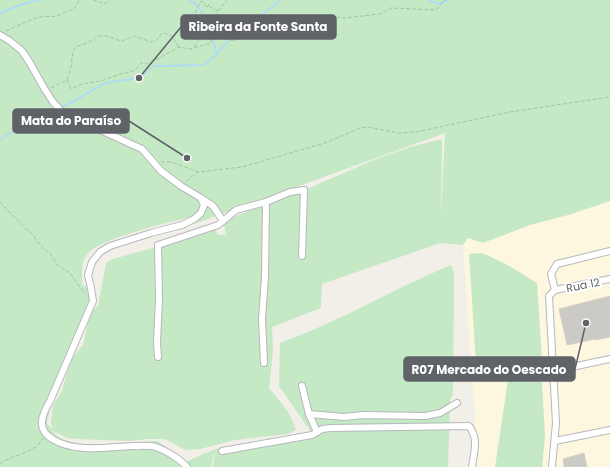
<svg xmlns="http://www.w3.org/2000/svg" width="610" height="467" font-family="Poppins,sans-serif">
<rect width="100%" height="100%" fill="#f1efe8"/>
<polygon fill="#fef7e0" points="610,201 610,467 473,467 477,445 463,245 468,238 530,225 568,215"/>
<g fill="#c5e8c5" fill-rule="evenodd">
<path d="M0,0h610v201l-42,14 -38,10 -47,18 -15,-5 -5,7 -23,-2 -118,41 -1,24 -49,19 1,23 -4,38c12,15 21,23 27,42l-8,4 -53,6 -35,9 -15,1 -20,-11h-18l-17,2 -53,-2 -10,-1 -14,-7c2,3 5,6 9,8 22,10 71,3 96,2l28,21 29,-13 35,-5 61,-12 -32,-46 1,-43c59,-21 113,-54 171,-78l3,8 -1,121 -3,6 -2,67h-235l2,-17 -4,17h-211zM445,133l-4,85 1,-79 -32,8 -34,12 -69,30 -19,6 -59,24 -5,5 2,11h-8l-3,-8 -63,21 -39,11 -7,4 -8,43 -8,7 -7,32 -13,16 27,-66 -15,-11c0,-9 -1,-20 4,-28 10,-17 79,-32 100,-38l8,6zM70,362l-8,29 -9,14 -2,18 2,7 -6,-7 4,-18z"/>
<polygon points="482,253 506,264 537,283 543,376 477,380 469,254"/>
<polygon points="508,380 542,382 545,437 542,467 495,467"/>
</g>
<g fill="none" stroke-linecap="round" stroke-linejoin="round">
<g stroke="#aadaff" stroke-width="1.5">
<path d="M190,0c16,9 22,37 27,54"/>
<polyline points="429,0 439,4 447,0"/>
<polyline points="0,13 23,4 39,0"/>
<polyline points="60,107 67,105 105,83 139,78 154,66 204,65 217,54 229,40 281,0"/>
<polyline points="0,140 21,126 41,120 53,109 57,108"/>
</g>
</g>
<g fill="#cccac5" stroke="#d6d1c6">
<polygon points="610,296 610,337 595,340 595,339 567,345 559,309"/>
<polygon points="584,453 587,467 564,467 563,459"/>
</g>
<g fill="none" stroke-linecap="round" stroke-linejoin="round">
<defs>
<g id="minor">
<path d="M0,35l10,6 12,10 8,12 14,25 9,14 10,11 79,36 19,22 20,15 20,12 3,7 -3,8 -7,6 -12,6 -31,8 -41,13 -10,6 -8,10 -4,13 3,13 2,13 -43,100c-9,15 -14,29 4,39 23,13 53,7 78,6 8,0 17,-1 24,1 11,4 24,12 31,20"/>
<polyline points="201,198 213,206 223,221 236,210 266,202 290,192 304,190 302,256"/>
<polyline points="555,290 551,274 557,264 610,251"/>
<polyline points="555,290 610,279"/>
<polyline points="158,357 157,343 159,299 158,245 218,225 223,221"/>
<polyline points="264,363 262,319 265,277 266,202"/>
<polyline points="553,371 610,359"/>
<polyline points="302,386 309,414 317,432"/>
<polyline points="309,414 344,417 363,415 425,416 440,413 457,403"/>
<polyline points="555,441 610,430"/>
<path d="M222,451l90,-16 10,-6 9,-1 138,-2c10,13 5,26 3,41"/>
<polyline points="552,467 556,423 549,296 555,290"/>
</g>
</defs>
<use href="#minor" stroke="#b5b8bc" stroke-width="8"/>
<g stroke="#9cc7a9" stroke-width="1" stroke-dasharray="4 2" stroke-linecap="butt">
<polyline points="93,0 105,4 109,0"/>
<path d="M6,31c11,-5 22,-11 35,-14 5,-1 10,0 15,-1 6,-2 12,-5 18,-7l5,-9"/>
<polyline points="215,35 217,16 218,11 227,0"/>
<polyline points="194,47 199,39 198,26 195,13 200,2 203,1 207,8 209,4 210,7 218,11"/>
<path d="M67,80l4,-13 2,-16 3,-4 15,-6 7,-5h9l14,5 14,-5 16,6 5,-1 6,-8c11,1 11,5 17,14"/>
<path d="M51,88l16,-8 4,9 11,-5 19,-3 22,-8c7,1 14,-4 18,-10l7,1 31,-17 11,2 21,-6 1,-6 3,-1 19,5 25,-14 19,1 3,2h6l11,3 7,-14 18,-3 22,2 35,-4 11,-6 44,2 5,-4 5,-6"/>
<polyline points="161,162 172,162 198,172 242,167 325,143 360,128 368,127 399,133 416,132 510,112 610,97"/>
<polyline points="186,181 198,172"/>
<polyline points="0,202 27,230 33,235 39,244 53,257 56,264 70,273 81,289 86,293"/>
<path d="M0,464c13,-10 35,-10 43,-26"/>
</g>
<use href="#minor" stroke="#fff" stroke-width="6"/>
</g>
<g text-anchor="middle" stroke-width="4" stroke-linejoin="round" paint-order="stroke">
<g font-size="11" fill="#5f6368" stroke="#fff">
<text transform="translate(583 285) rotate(-11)" y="4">Rua 12</text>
</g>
</g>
<path fill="none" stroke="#5f6368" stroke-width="1.5" d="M139 78L181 27M187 158L129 121M586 323L575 369"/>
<g fill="#5f6368" stroke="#fff" stroke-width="1.5">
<circle cx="139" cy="78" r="4"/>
<circle cx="187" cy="158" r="4"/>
<circle cx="586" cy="323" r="4"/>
</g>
<g fill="#5f6368" stroke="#5f6368" stroke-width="1.5">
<rect x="181" y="15" width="155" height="24" rx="4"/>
<rect x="13" y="109" width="116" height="24" rx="4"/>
<rect x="404" y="357" width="171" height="24" rx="4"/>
</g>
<g font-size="12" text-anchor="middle" font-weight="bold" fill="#fff">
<text x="258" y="31">Ribeira da Fonte Santa</text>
<text x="71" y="125">Mata do Paraíso</text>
<text x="489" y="374">R07 Mercado do Oescado</text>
</g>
</svg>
